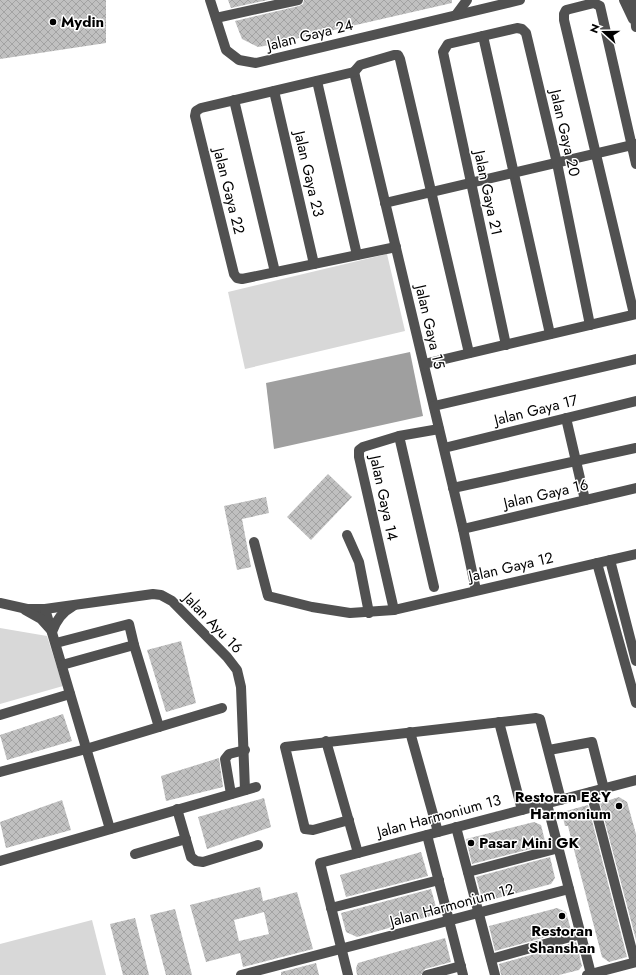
<svg xmlns="http://www.w3.org/2000/svg" width="636" height="975" font-family="Jost,sans-serif">
<defs>
<pattern id="building-cross-hatch" width="8" height="8" patternUnits="userSpaceOnUse"><rect width="8" height="8" fill="#c0c0c0"/><path d="M0 0l8 8M0 8l8-8" fill="none" stroke="#a3a3a3"/></pattern>
</defs>
<rect width="100%" height="100%" fill="#fff"/>
<g fill="#d8d8d8">
<polygon points="387,254 405,331 245,369 228,292"/>
<polygon points="0,628 47,636 63,686 0,704"/>
<polygon points="92,920 106,975 0,975 0,944"/>
</g>
<polygon fill="#9f9f9f" points="410,352 423,416 274,449 266,383"/>
<g fill="url(#building-cross-hatch)" fill-rule="evenodd">
<polygon points="0,0 106,0 106,43 0,59"/>
<polygon points="228,0 268,0 231,8"/>
<polygon points="304,0 452,0 452,3 264,46 258,47 242,39 235,21 299,6 303,4"/>
<polygon points="328,474 352,497 311,540 287,517"/>
<polygon points="266,497 269,513 242,519 251,567 237,570 224,506"/>
<polygon points="181,641 196,703 166,712 147,650"/>
<polygon points="63,714 72,741 7,760 0,735"/>
<polygon points="219,758 223,787 166,801 161,776"/>
<polygon points="619,797 627,802 636,834 636,940 600,803"/>
<polygon points="264,798 271,827 207,849 198,817"/>
<polygon points="62,800 71,830 6,848 0,822"/>
<polygon points="588,805 627,957 609,962 602,957 572,842 568,826 565,826 563,818 566,811"/>
<polygon points="534,822 541,825 546,845 472,864 466,839"/>
<polygon points="421,852 428,876 346,897 340,875"/>
<polygon points="550,857 555,878 551,884 483,902 476,877"/>
<path d="M260,887l3,14 34,-9 16,57 -70,18 -3,-14 -34,9 -16,-57zM264,912l5,22 -30,7 -5,-21z"/>
<polygon points="431,889 438,914 357,937 346,932 341,913"/>
<polygon points="557,908 566,912 571,930 495,951 489,926"/>
<polygon points="175,909 192,975 166,975 150,915"/>
<polygon points="135,918 149,975 123,975 110,924"/>
<polygon points="445,938 451,962 425,969 421,975 357,975 356,968 358,963"/>
<polygon points="576,942 582,966 579,970 559,975 501,975 499,964"/>
<polygon points="316,963 319,975 281,975 281,972"/>
</g>
<g fill="none" stroke-linecap="round" stroke-linejoin="round">
<g stroke="#515151" stroke-width="10">
<polyline points="210,0 226,50 239,60 256,63 520,0"/>
<polyline points="624,0 633,19"/>
<polyline points="634,0 636,27"/>
<polyline points="456,15 467,0"/>
<polyline points="216,18 298,0"/>
<polyline points="483,36 550,334"/>
<polyline points="354,72 463,529 476,590"/>
<polyline points="354,72 201,108 196,111 195,116 234,274 237,278 242,279 396,247"/>
<polyline points="354,72 360,65 394,55 398,55 400,59 469,353"/>
<polyline points="317,81 357,255"/>
<polyline points="274,91 314,264"/>
<polyline points="234,100 275,272"/>
<polyline points="385,203 636,144"/>
<polyline points="634,314 564,20 564,14 566,10 594,3 600,6 636,164"/>
<polyline points="506,345 443,52 448,44 517,28 522,29 526,33 557,163 590,325"/>
<polyline points="424,364 636,314"/>
<polyline points="434,406 636,359"/>
<polyline points="566,418 585,500"/>
<polyline points="399,436 434,587"/>
<polyline points="444,448 636,401"/>
<polyline points="453,488 636,448"/>
<polyline points="463,529 636,488"/>
<polyline points="347,535 359,562 369,613"/>
<polyline points="254,542 268,596 312,607 350,613 394,610 636,554"/>
<polyline points="610,560 636,661"/>
<polyline points="597,563 636,703"/>
<polyline points="0,603 27,609 45,609 153,594 161,595 172,601 227,657 237,670 241,687 245,790"/>
<polyline points="45,609 110,829"/>
<polyline points="25,610 41,619 50,629"/>
<polyline points="394,610 359,457 359,450 363,447 399,436 439,429"/>
<path d="M52,632c4,-12 10,-20 21,-26"/>
<polyline points="56,643 129,624 134,645 62,665"/>
<polyline points="134,645 159,727"/>
<polyline points="0,715 70,694"/>
<polyline points="499,722 522,810"/>
<polyline points="410,732 438,832"/>
<polyline points="326,741 358,853"/>
<polyline points="549,750 592,742 604,789"/>
<polyline points="0,772 86,749 222,708"/>
<polyline points="591,792 635,962"/>
<polyline points="231,794 225,759 229,754 245,750"/>
<polyline points="547,804 591,974"/>
<polyline points="177,809 191,857 196,861 203,862 258,845"/>
<polyline points="349,820 313,830 305,829 285,747 536,718 540,719 561,800"/>
<polyline points="456,827 495,975"/>
<polyline points="427,835 463,975"/>
<polyline points="135,854 186,839"/>
<polyline points="0,861 256,787"/>
<polyline points="468,872 559,848"/>
<polyline points="331,908 439,880"/>
<polyline points="491,959 581,934"/>
<polyline points="241,975 569,889"/>
<polyline points="348,975 320,863 636,780"/>
<polyline points="427,975 461,966"/>
<polyline points="587,975 636,962"/>
</g>
</g>
<g fill="#000" stroke="#fff" stroke-width="1.5">
<circle cx="53" cy="22" r="4"/>
<circle cx="619" cy="806" r="4"/>
<circle cx="471" cy="843" r="4"/>
<circle cx="562" cy="916" r="4"/>
</g>
<g text-anchor="middle" stroke-width="3" stroke-linejoin="round" paint-order="stroke">
<g font-size="15" font-weight="bold" fill="#000" stroke="#fff" text-anchor="start">
<text x="61" y="27">Mydin</text>
<text x="611" y="802" text-anchor="end">Restoran E&amp;Y<tspan x="611" dy="17">Harmonium</tspan></text>
<text x="479" y="848">Pasar Mini GK</text>
<text x="562" y="936" text-anchor="middle">Restoran<tspan x="562" dy="17">Shanshan</tspan></text>
</g>
<g font-size="15" fill="#000" stroke="#fff">
<text transform="translate(310 35) rotate(-14)" y="5">Jalan Gaya 24</text>
<text transform="translate(565 133) rotate(77)" y="5">Jalan Gaya 20</text>
<text transform="translate(309 174) rotate(77)" y="5">Jalan Gaya 23</text>
<text transform="translate(229 191) rotate(76)" y="5">Jalan Gaya 22</text>
<text transform="translate(488 193) rotate(78)" y="5">Jalan Gaya 21</text>
<text transform="translate(430 327) rotate(77)" y="5">Jalan Gaya 15</text>
<text transform="translate(536 410) rotate(-14)" y="5">Jalan Gaya 17</text>
<text transform="translate(546 494) rotate(-13)" y="5">Jalan Gaya 16</text>
<text transform="translate(384 498) rotate(78)" y="5">Jalan Gaya 14</text>
<text transform="translate(511 567) rotate(-13)" y="5">Jalan Gaya 12</text>
<text transform="translate(213 623) rotate(46)" y="5">Jalan Ayu 16</text>
<text transform="translate(439 816) rotate(-15)" y="5">Jalan Harmonium 13</text>
<text transform="translate(452 905) rotate(-15)" y="5">Jalan Harmonium 12</text>
</g>
</g>
<g transform="translate(604 32) rotate(291)" stroke="#ffffff" stroke-width="3" paint-order="stroke">
<path d="M0-3L7 15L0 10L-7 15Z" fill="#000000"/>
<text y="-6" font-size="11" font-weight="bold" text-anchor="middle" fill="#000000">N</text>
</g>
</svg>
